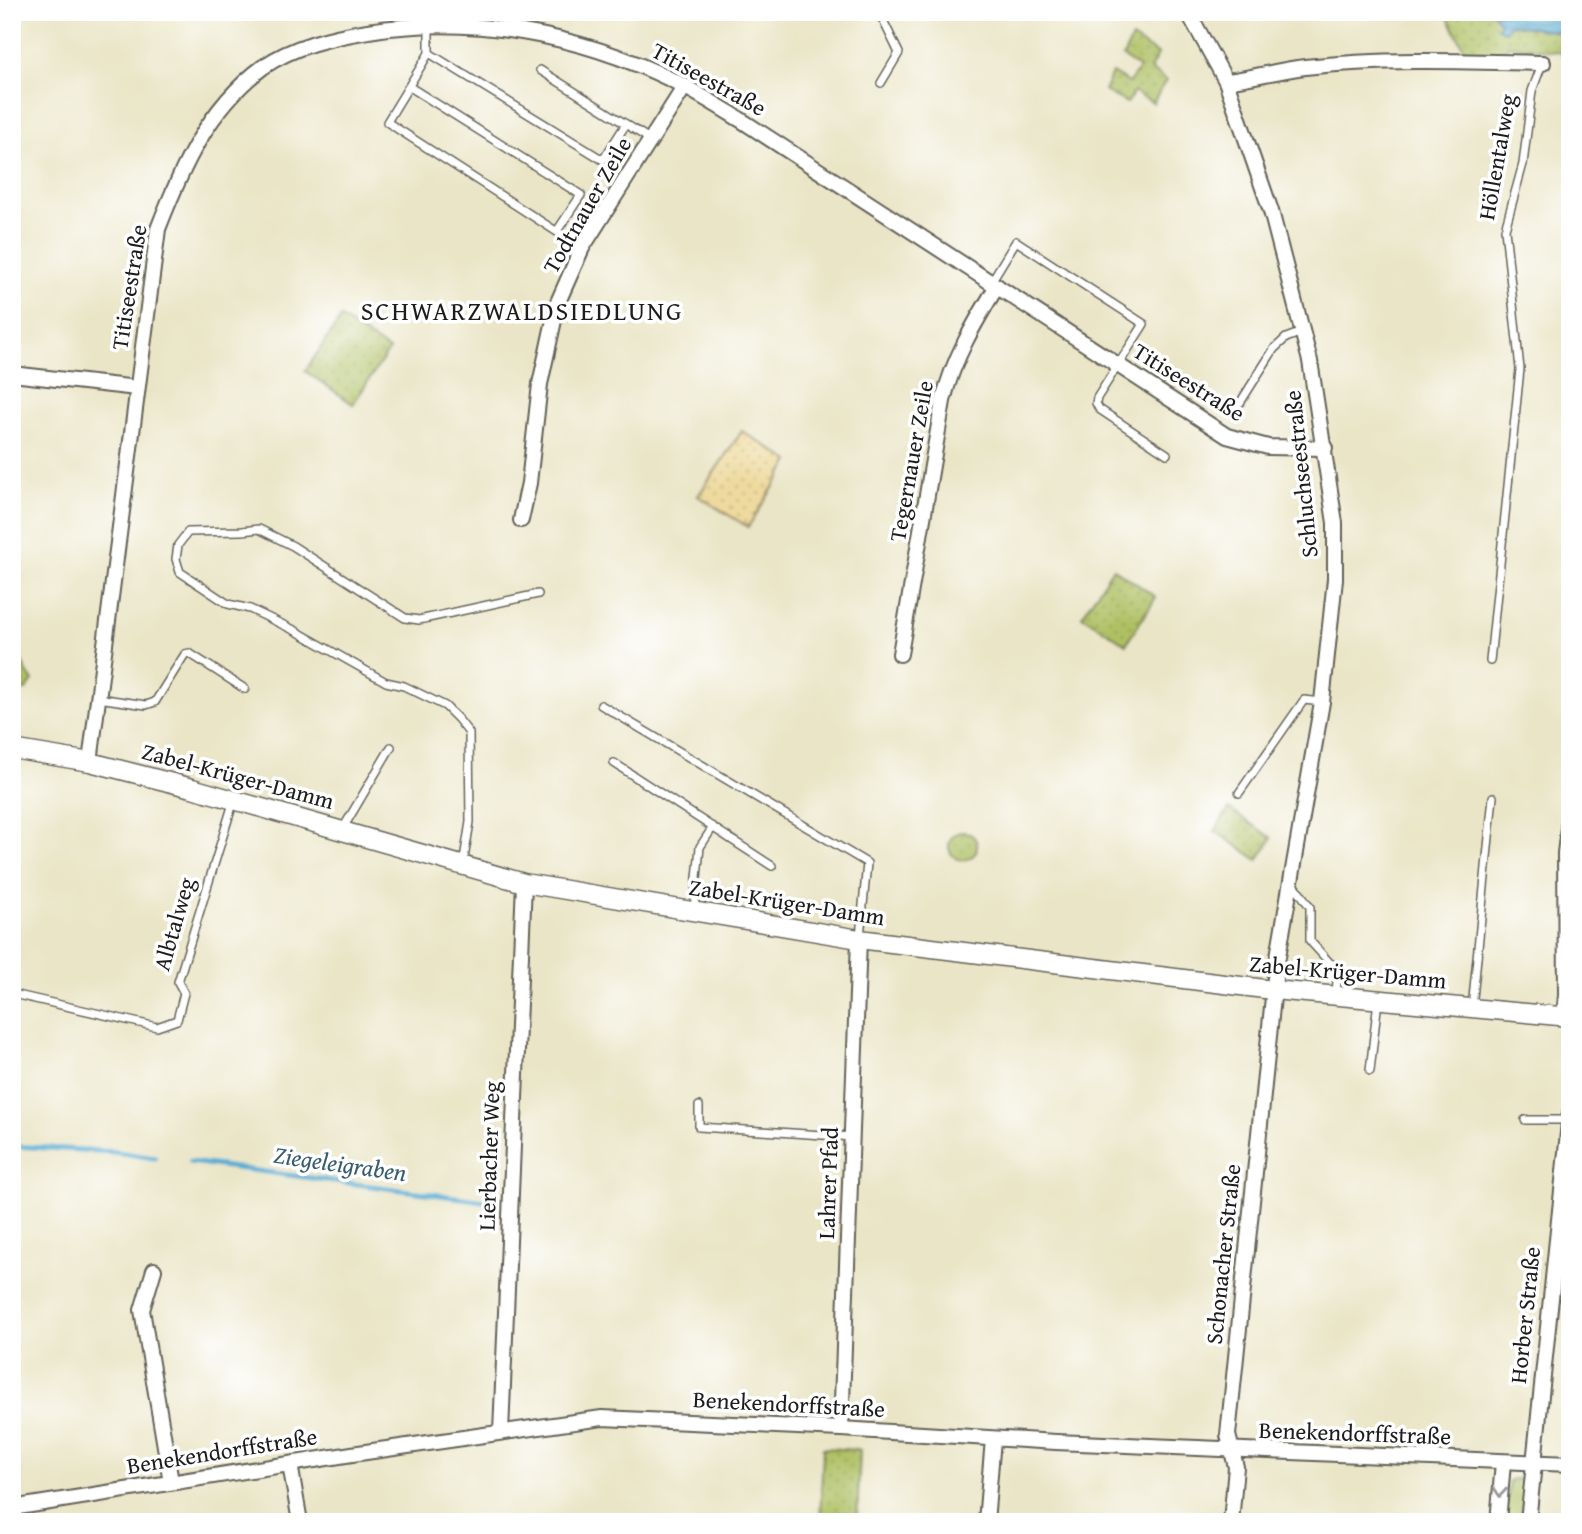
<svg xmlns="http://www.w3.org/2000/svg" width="1582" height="1534" font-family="'Gentium Book Plus',serif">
<defs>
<pattern id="grass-tufts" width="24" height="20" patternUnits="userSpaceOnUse" patternTransform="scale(1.75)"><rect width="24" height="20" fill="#afc064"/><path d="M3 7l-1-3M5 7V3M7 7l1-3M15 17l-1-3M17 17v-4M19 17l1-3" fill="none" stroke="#96a456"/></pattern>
<pattern id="sand-dots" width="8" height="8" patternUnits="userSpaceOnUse" patternTransform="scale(1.75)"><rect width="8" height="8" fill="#eeda9e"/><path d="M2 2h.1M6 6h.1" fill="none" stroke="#ccba88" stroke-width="1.8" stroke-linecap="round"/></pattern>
<pattern id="park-dots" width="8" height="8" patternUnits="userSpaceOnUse" patternTransform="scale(1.75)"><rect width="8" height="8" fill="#afc064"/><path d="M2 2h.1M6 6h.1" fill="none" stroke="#96a456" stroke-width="1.8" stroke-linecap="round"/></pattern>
<pattern id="water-rules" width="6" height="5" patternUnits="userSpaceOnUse" patternTransform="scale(1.75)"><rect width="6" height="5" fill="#56acd3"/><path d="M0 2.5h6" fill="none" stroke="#468baa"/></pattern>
</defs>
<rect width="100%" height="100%" fill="#fff"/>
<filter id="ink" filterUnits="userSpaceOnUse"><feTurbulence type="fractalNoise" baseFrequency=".0143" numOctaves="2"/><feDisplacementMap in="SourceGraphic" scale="14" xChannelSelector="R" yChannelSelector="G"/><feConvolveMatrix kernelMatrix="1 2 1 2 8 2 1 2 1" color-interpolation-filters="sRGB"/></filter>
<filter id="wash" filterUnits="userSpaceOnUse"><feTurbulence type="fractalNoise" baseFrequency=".00686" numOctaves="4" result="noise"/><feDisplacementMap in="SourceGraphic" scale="28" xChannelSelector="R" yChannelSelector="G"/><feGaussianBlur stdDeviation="1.57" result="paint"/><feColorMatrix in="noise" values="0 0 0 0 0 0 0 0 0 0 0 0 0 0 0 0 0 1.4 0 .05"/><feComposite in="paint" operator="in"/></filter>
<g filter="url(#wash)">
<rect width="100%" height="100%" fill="#eae5c6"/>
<polygon fill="url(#grass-tufts)" stroke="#666e40" stroke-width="2" points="1513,1479 1522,1479 1525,1484 1521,1522 1506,1522 1509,1481"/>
<polygon fill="url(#sand-dots)" stroke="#857b5d" stroke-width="2" points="742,431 790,461 748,527 698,496"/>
<g fill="url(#park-dots)" stroke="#666e40" stroke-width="2">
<polygon points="1445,12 1492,12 1505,30 1508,24 1570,34 1570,65 1560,52 1508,45 1501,56 1467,54"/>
<polygon points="1132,38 1158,54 1150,69 1166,80 1153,103 1134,92 1127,103 1104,91 1112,73 1129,83 1139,68 1123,57"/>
<polygon points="341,318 389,350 353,404 305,371"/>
<polygon points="1113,568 1156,597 1126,644 1082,616"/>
<polygon points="12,638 25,669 33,681 26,690 12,689"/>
<polygon points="1229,809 1272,838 1258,860 1215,831"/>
<circle cx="963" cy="846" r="14"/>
<polygon points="823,1448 860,1450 857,1522 820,1522"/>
</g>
<polygon fill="url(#water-rules)" stroke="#396478" stroke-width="2" points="1492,12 1570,12 1570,34 1509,24 1505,31 1497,28 1500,22"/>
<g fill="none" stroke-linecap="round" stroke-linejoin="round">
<g stroke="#56acd3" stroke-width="5">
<polyline points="12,1146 116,1152 155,1158"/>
<polyline points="190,1162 485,1201"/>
</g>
</g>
</g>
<g filter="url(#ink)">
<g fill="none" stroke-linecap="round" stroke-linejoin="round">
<defs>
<g id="service">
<polyline points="879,12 899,53 881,83"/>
<polyline points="429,26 429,53 387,122 582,248"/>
<polyline points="429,53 603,160 626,124"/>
<polyline points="540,70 651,140"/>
<polyline points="410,87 581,195 557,231"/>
<polyline points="991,282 1016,241 1144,324 1097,398 1096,403 1099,409 1167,454"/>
<polyline points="1240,403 1274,349 1286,338 1302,332"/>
<polyline points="1490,661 1520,369 1505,229 1523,164 1532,91 1542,64"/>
<polyline points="98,698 146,705 155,702 185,654 189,653 245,689"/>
<polyline points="601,705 867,863 860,937"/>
<polyline points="614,763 772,866"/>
<polyline points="1239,793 1304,700 1322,702"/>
<polyline points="342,830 391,747"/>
<polyline points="463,865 470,822 469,733 458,719 445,706 404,686 386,682 296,631 250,609 228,604 180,572 176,559 178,545 188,532 242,531 259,529 293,546 405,618 419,620 538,594"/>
<polyline points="1292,881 1310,907 1310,941 1330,963 1338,967 1336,995"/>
<polyline points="694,909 700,847 713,827"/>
<polyline points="13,994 157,1027 177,1020 184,993 178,982 234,800"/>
<polyline points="1472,1008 1493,797"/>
<polyline points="1370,1071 1378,1000"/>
<polyline points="699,1106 699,1127 853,1137"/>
<polyline points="1525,1120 1569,1120"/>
<polyline points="12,1484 16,1507"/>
</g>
<g id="minor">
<polyline points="1188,12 1226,81 1271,211 1310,361 1335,523 1335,579 1322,702 1276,968 1228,1435 1236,1467 1231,1522"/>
<path d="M1226,81c26,-3 53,-11 79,-14 79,-9 159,-6 238,-4"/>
<polyline points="12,374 137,388"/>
<polyline points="521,520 529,483 540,384 558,302 582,248 685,86"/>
<path d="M900,654l43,-253c10,-42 31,-77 54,-115"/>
<path d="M90,762l68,-533c24,-62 50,-121 105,-162 30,-21 69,-30 105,-36 103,-16 211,3 304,49 24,12 46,26 69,40l486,316 41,11 57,1"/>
<polyline points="1564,1016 1566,995 1565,853 1570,812"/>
<polyline points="154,1270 142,1310 171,1482"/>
<polyline points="841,1429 859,939"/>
<polyline points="501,1432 524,883"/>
<polyline points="290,1464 300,1522"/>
<polyline points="12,1508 352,1454 602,1418 841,1429 1056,1442 1570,1464"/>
<polyline points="986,1522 993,1439"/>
<polyline points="1498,1522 1503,1462"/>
<polyline points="1528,1522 1570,1113"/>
</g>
<polyline id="tertiary" points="12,749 90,762 192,788 524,883 859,939 1273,990 1570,1017"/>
</defs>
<use href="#service" stroke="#646258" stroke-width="10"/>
<use href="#minor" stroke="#646258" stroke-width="18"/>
<use href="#tertiary" stroke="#646258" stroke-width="21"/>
<use href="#service" stroke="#fff" stroke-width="7"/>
<use href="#minor" stroke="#fff" stroke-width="14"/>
<use href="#tertiary" stroke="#fff" stroke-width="18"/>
</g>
<defs><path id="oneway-chevron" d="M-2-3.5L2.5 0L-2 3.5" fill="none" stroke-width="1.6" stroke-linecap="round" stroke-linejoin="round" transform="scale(1.75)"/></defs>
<use stroke="#999" href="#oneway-chevron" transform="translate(1500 1492) rotate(95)"/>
</g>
<g text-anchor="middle" stroke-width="7" stroke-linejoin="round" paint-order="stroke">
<g font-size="23" fill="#1c1c1c" stroke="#fff">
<text transform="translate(709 79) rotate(29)" y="8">Titiseestraße</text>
<text transform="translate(1497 157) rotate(-80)" y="8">Höllentalweg</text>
<text transform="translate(587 205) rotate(-60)" y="8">Todtnauer Zeile</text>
<text transform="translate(129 287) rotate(-81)" y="8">Titiseestraße</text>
<text transform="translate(1189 382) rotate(32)" y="8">Titiseestraße</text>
<text transform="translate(911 461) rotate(-80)" y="8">Tegernauer Zeile</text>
<text transform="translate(1301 474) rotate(-96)" y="8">Schluchseestraße</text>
<text transform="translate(238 776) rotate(15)" y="8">Zabel-Krüger-Damm</text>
<text transform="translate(787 902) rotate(9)" y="8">Zabel-Krüger-Damm</text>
<text transform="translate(174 924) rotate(-74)" y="8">Albtalweg</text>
<text transform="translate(1348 972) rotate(5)" y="8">Zabel-Krüger-Damm</text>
<text transform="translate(489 1156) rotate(-88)" y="8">Lierbacher Weg</text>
<text transform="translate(828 1183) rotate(-88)" y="8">Lahrer Pfad</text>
<text transform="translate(1223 1254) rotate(-84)" y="8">Schonacher Straße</text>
<text transform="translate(1525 1315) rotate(-84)" y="8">Horber Straße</text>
<text transform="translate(789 1404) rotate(3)" y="8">Benekendorffstraße</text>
<text transform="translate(1355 1433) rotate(2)" y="8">Benekendorffstraße</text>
<text transform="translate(222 1451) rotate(-9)" y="8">Benekendorffstraße</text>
</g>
<g font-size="24" font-style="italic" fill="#365d6e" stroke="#fff">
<text transform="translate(340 1164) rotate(8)" y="8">Ziegeleigraben</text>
</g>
<g font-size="26" letter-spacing="2" fill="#1c1c1c" stroke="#fff">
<text x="522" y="320">SCHWARZWALDSIEDLUNG</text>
</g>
</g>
<rect width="1582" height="1534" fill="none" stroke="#fff" stroke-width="42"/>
</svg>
